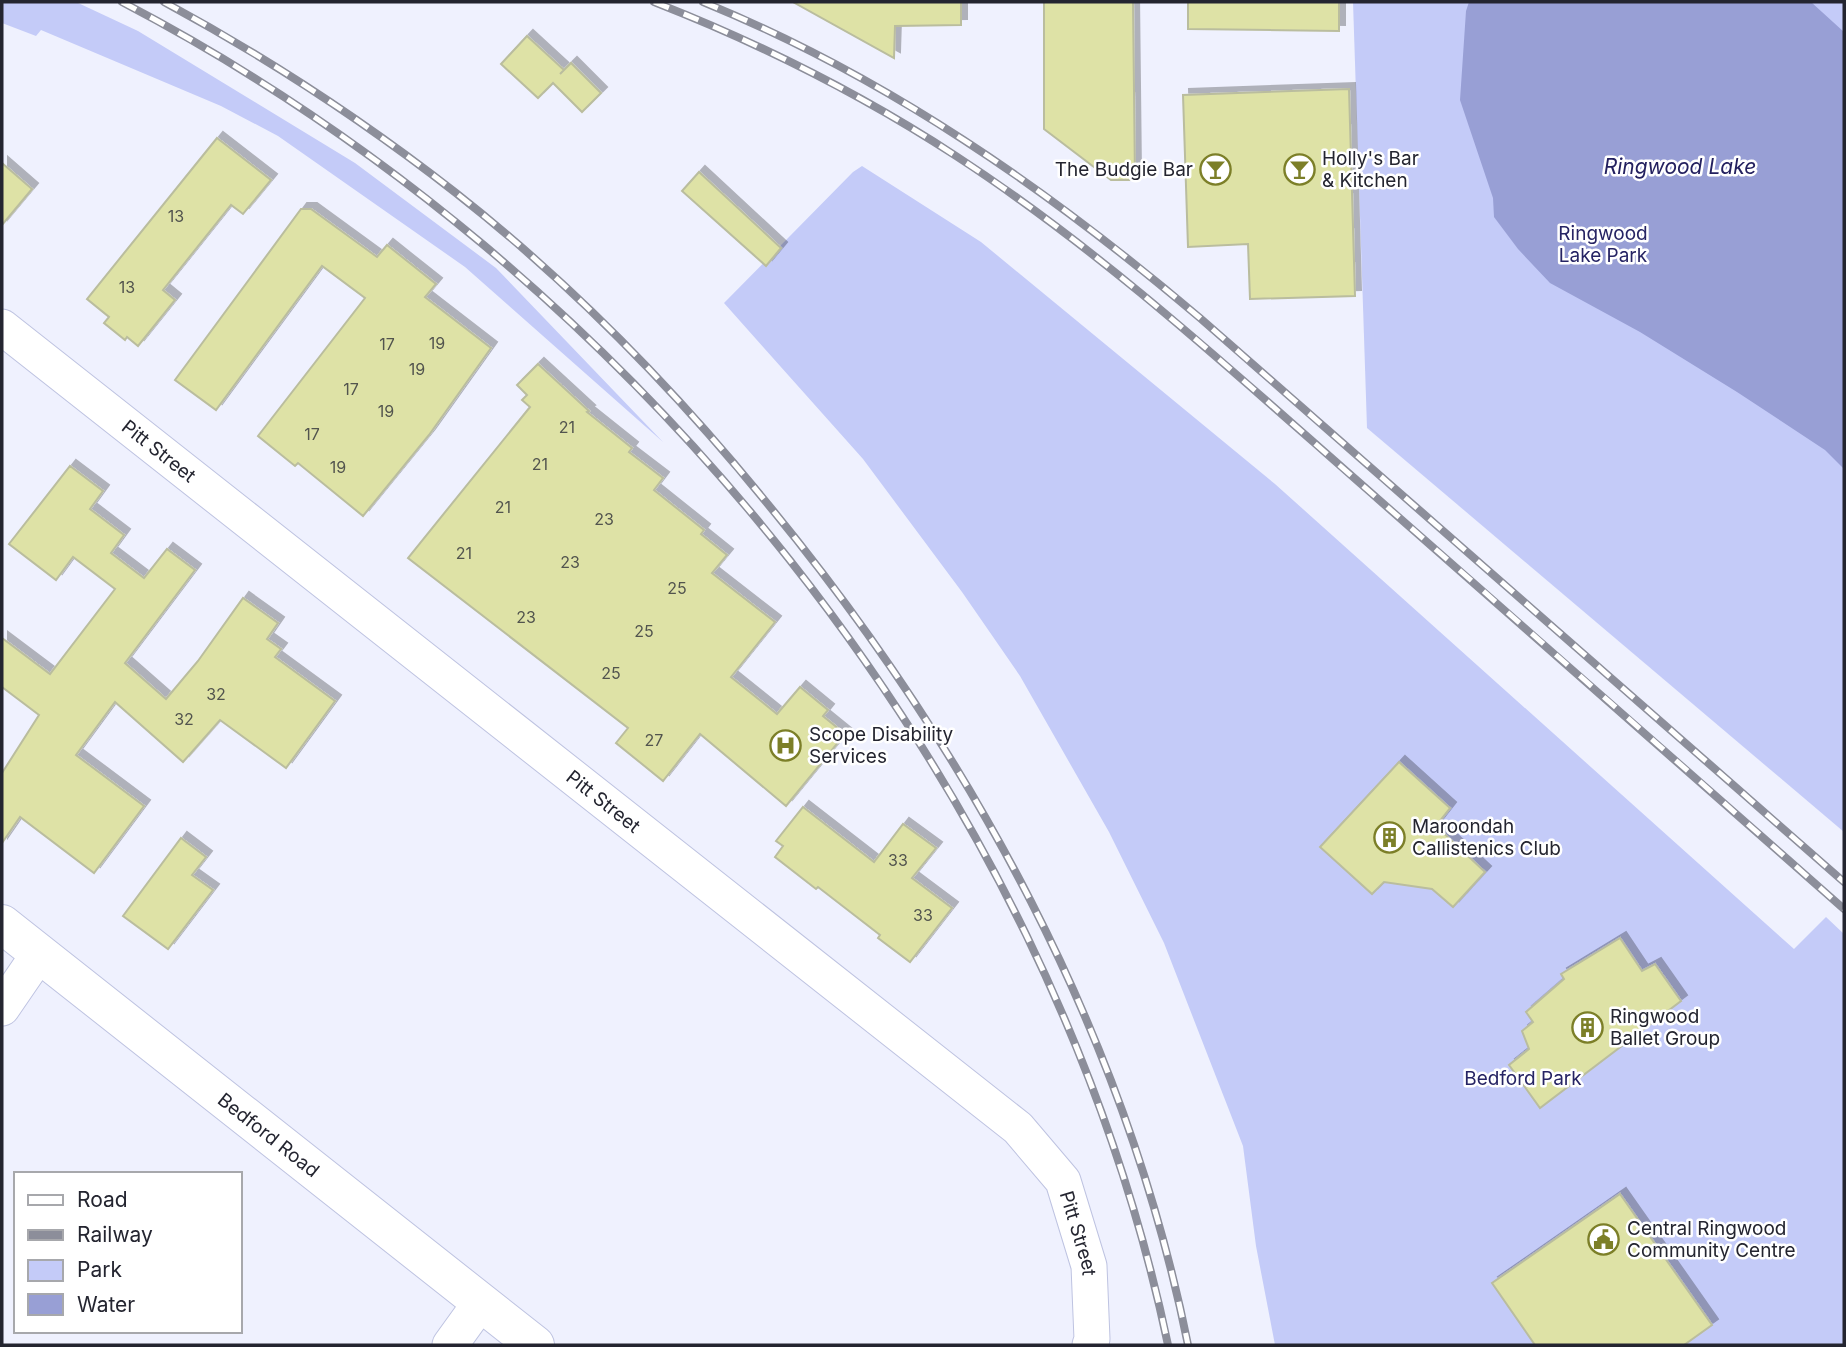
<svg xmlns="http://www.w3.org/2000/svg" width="1846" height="1347" font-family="Inter,sans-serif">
<defs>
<filter id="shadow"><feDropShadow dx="6" dy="-6" stdDeviation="0" flood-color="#0004"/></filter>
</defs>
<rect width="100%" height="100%" fill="#eff1fe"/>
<g fill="#c4cbf8">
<polygon points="2,2 76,2 138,31 355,163 496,268 663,442 465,267 278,136 221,106 41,30 36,36 2,23"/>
<polygon points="1353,2 1844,2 1844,832 1367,428"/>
<polygon points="862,166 981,242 1275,484 1794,949 1826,917 1844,934 1844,1345 1275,1345 1256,1246 1243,1146 1164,943 1109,832 1020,676 962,592 863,459 724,303 853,172"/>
</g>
<polygon fill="#989fd5" points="1469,2 1811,2 1844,32 1844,469 1825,450 1737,392 1640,332 1550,283 1518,249 1494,217 1493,198 1460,100 1466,11"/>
<g fill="#dee2a6" stroke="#babd9e" stroke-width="2" filter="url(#shadow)">
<polygon points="793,2 961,2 961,25 895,26 894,58"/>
<polygon points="1044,2 1133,2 1135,180 1111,180 1044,129"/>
<polygon points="1188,2 1339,2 1339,31 1188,29"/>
<polygon points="527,36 564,70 560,74 571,63 601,93 582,112 553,83 538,98 501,64"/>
<polygon points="1349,89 1355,296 1250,299 1248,244 1188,247 1183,95"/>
<polygon points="217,138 271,180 243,214 231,205 163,290 175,300 138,346 127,337 125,340 104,323 109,317 87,299"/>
<polygon points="2,163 32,189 2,225"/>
<polygon points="699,172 781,248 766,266 682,191"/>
<polygon points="301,209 311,209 377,257 387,245 436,284 425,297 491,348 429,435 363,516 298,463 295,466 258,436 365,298 322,266 216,410 175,380"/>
<polygon points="538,364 589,411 587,412 632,448 629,452 663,478 654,490 704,530 701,534 727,555 712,573 775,622 731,677 777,714 800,687 828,710 823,716 845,734 786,806 700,734 663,781 616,743 628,728 408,558 530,407 522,400 527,395 517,385"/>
<polygon points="70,466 103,491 90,509 124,535 111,553 144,578 167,549 195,570 125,663 166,699 198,661 243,598 278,623 267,639 281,649 275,657 335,701 286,768 220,720 183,762 115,702 76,755 144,806 94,873 20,817 2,843 2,773 39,715 2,687 2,638 50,674 115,589 73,557 56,580 9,544"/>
<polygon points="1399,762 1450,808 1436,826 1485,872 1453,907 1432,889 1384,882 1372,894 1320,847"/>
<polygon points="803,807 874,862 903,824 936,848 912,878 952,908 910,962 878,938 880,935 818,887 816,889 775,857 783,846 776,841"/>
<polygon points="181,838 206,857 192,875 213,890 168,949 123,916"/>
<polygon points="1620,938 1642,971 1655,964 1681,1001 1540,1108 1509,1065 1529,1049 1522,1031 1533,1022 1526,1012 1564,979 1561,974"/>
<polygon points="1620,1194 1712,1325 1684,1345 1535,1345 1492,1283"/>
</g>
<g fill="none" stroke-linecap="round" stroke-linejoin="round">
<defs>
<g id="minor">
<path id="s1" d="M2,327l1016,801 45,53 26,85 3,73 -2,6"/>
<polyline points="2,1008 39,954"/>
<polyline points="450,1345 481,1302"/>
</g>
<g id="secondary">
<path id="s2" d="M2,924l533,421"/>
</g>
</defs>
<use href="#minor" stroke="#bec3e1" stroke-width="37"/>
<use href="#secondary" stroke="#bec3e1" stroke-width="40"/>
<use href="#minor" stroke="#fff" stroke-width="35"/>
<use href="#secondary" stroke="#fff" stroke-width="38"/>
<defs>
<g id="rail">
<path d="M122,2c506,264 928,779 1046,1343"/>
<path d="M164,2c102,55 200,119 292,191 117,92 222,200 315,315 199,243 355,527 417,837"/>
<path d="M654,2c105,41 207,92 302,154 152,99 286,224 422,343 156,136 311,273 466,410"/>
<path d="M703,2c184,75 346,188 497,316l644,564"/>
</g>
</defs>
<use href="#rail" stroke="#8c8e9a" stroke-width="8"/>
<use href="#rail" stroke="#fff" stroke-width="5" stroke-dasharray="16" stroke-linecap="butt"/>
</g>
<defs>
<symbol id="bar-ring" viewBox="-11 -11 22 22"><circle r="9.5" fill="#fff" stroke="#7c7f28" stroke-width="1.5"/><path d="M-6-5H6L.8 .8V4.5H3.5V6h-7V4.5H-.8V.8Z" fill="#7c7f28"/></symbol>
<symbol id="hospital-ring" viewBox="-11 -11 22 22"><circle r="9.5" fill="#fff" stroke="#7c7f28" stroke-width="1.5"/><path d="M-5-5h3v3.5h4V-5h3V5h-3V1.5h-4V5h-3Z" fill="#7c7f28"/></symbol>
<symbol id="building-ring" viewBox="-11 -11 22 22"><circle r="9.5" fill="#fff" stroke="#7c7f28" stroke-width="1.5"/><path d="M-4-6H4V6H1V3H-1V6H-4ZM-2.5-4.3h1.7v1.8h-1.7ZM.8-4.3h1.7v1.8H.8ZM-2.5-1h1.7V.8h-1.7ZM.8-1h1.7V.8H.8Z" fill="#7c7f28"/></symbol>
<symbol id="civic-ring" viewBox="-11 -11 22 22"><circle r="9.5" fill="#fff" stroke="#7c7f28" stroke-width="1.5"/><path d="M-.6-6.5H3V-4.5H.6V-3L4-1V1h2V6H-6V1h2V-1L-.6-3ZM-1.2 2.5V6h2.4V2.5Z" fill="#7c7f28"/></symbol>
</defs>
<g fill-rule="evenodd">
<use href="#bar-ring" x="1198" y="152" width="35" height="35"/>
<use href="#bar-ring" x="1282" y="152" width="35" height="35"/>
<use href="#hospital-ring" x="768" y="728" width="35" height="35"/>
<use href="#building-ring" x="1372" y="820" width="35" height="35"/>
<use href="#building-ring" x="1570" y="1010" width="35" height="35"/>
<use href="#civic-ring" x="1586" y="1222" width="35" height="35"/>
</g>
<g text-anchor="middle" stroke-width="5" stroke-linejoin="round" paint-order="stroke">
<g font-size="16" fill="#52544e">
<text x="176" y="222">13</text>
<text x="127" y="293">13</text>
<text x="437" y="349">19</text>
<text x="387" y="350">17</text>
<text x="417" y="375">19</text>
<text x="351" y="395">17</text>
<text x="386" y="417">19</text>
<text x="567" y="433">21</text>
<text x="312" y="440">17</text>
<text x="540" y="470">21</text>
<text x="338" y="473">19</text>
<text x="503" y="513">21</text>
<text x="604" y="525">23</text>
<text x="464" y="559">21</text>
<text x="570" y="568">23</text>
<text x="677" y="594">25</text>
<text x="526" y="623">23</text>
<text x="644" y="637">25</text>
<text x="611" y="679">25</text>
<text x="216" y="700">32</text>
<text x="184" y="725">32</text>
<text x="654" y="746">27</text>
<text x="898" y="866">33</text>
<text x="923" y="921">33</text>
</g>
<g font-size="19" fill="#242530" stroke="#fff" text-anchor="start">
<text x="1322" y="165">Holly's Bar<tspan x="1322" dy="22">&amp; Kitchen</tspan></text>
<text x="1193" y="176" text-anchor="end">The Budgie Bar</text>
<text x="809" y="741">Scope Disability<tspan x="809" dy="22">Services</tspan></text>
<text x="1412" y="833">Maroondah<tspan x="1412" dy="22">Callistenics Club</tspan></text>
<text x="1610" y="1023">Ringwood<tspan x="1610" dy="22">Ballet Group</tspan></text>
<text x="1627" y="1235">Central Ringwood<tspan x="1627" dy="22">Community Centre</tspan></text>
</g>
<g font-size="19" fill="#262464" stroke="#fff">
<text x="1603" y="240">Ringwood<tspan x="1603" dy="22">Lake Park</tspan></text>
<text x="1523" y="1085">Bedford Park</text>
</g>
<g font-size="19" fill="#242530" stroke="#fff">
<text dy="7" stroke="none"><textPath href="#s1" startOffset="200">Pitt Street</textPath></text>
<text dy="7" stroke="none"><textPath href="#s1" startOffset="766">Pitt Street</textPath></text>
<text dy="7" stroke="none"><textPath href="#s2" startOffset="340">Bedford Road</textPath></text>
<text dy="7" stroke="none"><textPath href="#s1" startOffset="1418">Pitt Street</textPath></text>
</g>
<g font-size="21" font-style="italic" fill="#23205f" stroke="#fff">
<text x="1680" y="174">Ringwood Lake</text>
</g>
</g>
<rect width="1846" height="1347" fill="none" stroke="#242530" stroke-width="7"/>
<rect x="14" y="1172" width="228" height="161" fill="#ffffff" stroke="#a7a8ac" stroke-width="2"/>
<rect x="28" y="1195" width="35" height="10" fill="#ffffff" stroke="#a7a8ac" stroke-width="2"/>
<text x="77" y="1207" font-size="21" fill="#242530">Road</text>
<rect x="28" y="1230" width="35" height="10" fill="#8c8e9a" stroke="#a7a8ac" stroke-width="2"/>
<text x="77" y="1242" font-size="21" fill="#242530">Railway</text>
<rect x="28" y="1260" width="35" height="21" fill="#c4cbf8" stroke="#a7a8ac" stroke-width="2"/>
<text x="77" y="1277" font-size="21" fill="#242530">Park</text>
<rect x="28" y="1294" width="35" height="21" fill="#989fd5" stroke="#a7a8ac" stroke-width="2"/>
<text x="77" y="1312" font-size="21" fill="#242530">Water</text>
</svg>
